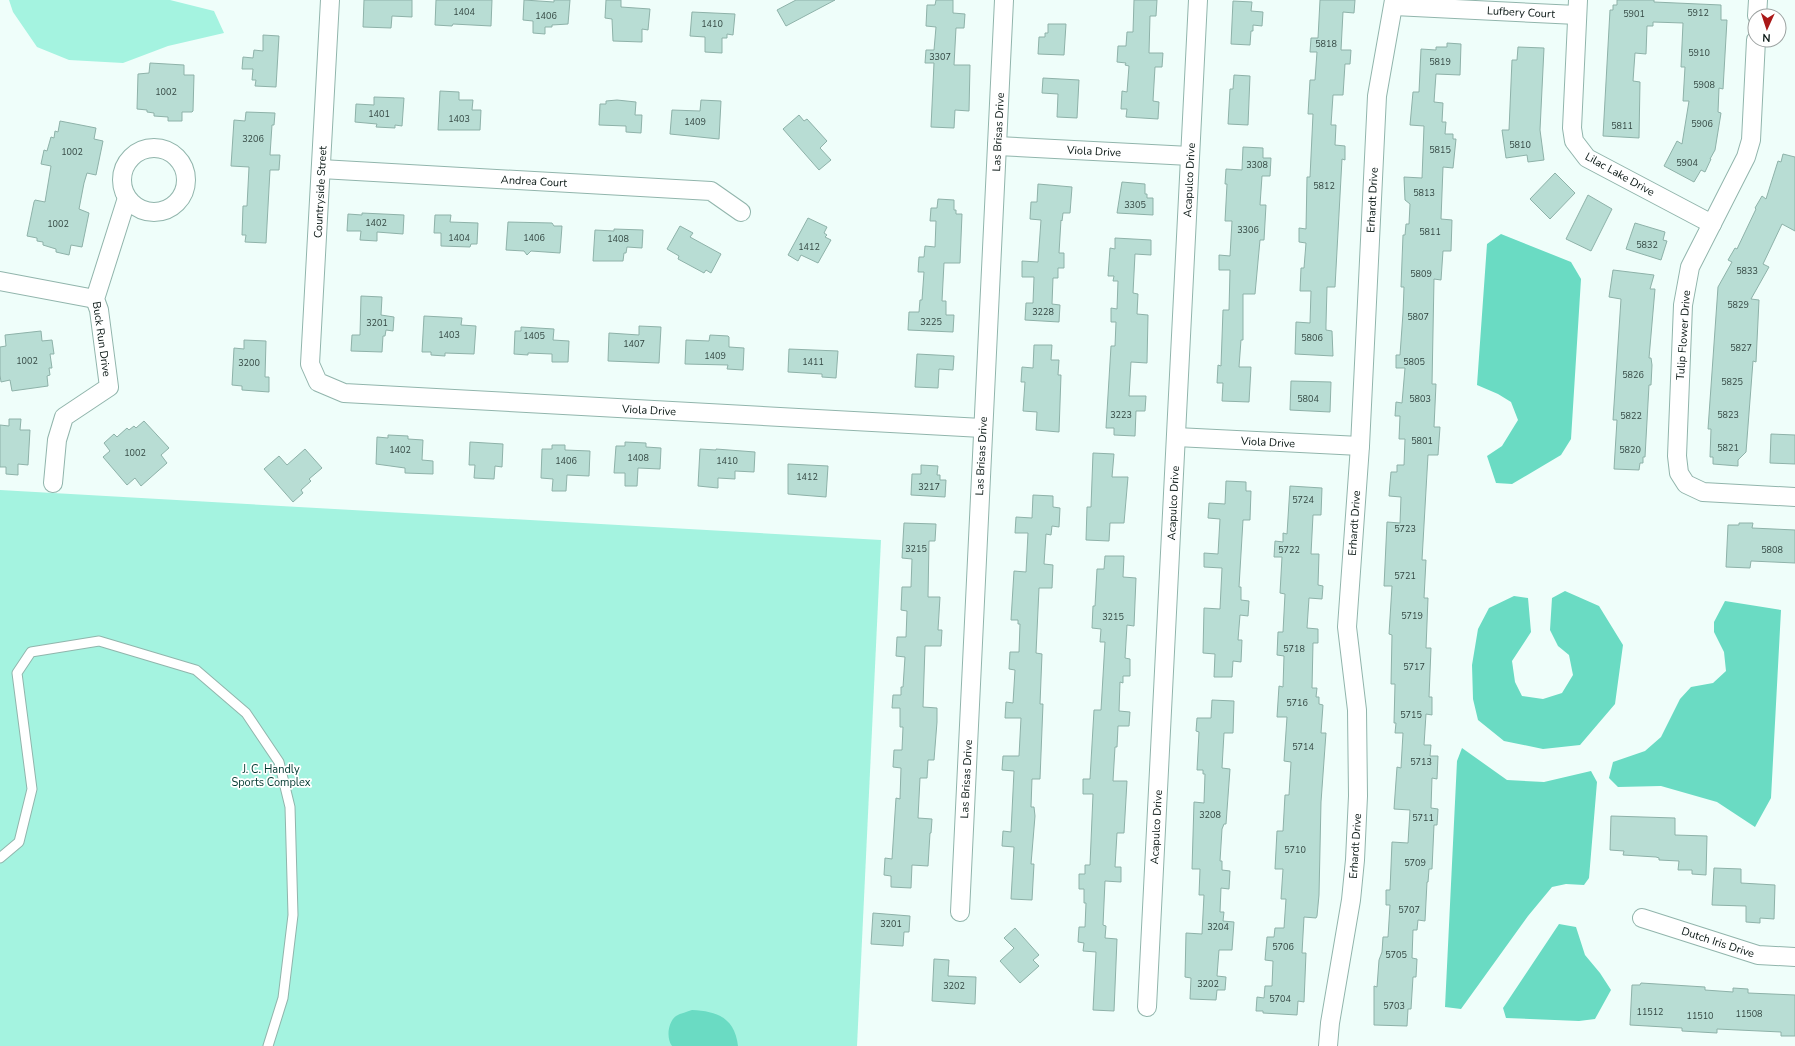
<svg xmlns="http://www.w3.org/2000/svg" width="1795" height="1046" font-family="'Nunito Sans',sans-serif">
<rect width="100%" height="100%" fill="#effefa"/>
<g fill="#a4f3e0">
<polygon points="9,0 170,0 214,11 224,33 168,46 123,63 69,60 37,47 13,12"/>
<polygon points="0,490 881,540 857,1046 0,1046"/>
</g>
<g fill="#6adbc3">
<polygon points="1501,234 1571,262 1581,279 1571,439 1561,455 1512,484 1496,483 1487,456 1502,446 1518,420 1511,402 1498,394 1477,385 1487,244"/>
<polygon points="1565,591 1599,606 1623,645 1615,704 1580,745 1543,749 1504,741 1478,720 1473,699 1472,665 1478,629 1489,608 1514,596 1528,598 1531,632 1512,661 1515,682 1522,696 1543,699 1562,693 1573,675 1569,655 1558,646 1550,630 1552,598"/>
<polygon points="1725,601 1781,610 1771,798 1755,827 1717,802 1661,786 1618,787 1609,778 1613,762 1645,751 1661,737 1680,699 1691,687 1713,683 1726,671 1724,652 1714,632 1714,622"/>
<polygon points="1462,748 1507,780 1544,782 1591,771 1597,782 1589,878 1584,885 1566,884 1552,887 1528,916 1461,1009 1445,1007 1457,761"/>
<polygon points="1559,924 1576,927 1585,955 1600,973 1611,990 1595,1019 1579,1021 1506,1018 1503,1008"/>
<path d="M692,1010c25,1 43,8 46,36h-66c-6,-8 -4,-24 4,-30 5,-3 11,-4 16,-6z"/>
</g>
<g fill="#b8ddd4" stroke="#8eb2a9">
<polygon points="364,0 412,0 412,17 392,16 391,28 363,27"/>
<polygon points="436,0 492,0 491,26 453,24 452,26 435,25"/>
<polygon points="524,0 554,2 554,0 570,0 568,24 552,25 552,27 545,27 545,34 533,33 533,21 523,20"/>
<polygon points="606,0 621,0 621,7 650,9 648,30 642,29 642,42 613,41 612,19 605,18"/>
<polygon points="796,0 835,0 786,26 777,10"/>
<polygon points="936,0 953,0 953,13 965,14 964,28 956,28 954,65 970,65 969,111 955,110 954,128 931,127 934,63 925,63 926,50 934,50 936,27 926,26 927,5 935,5"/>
<polygon points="1134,0 1157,0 1156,16 1150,16 1149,53 1163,53 1162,67 1155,67 1153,101 1159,102 1158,119 1126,117 1127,109 1121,109 1122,91 1127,92 1129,66 1125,65 1126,63 1117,62 1118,46 1126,46 1127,32 1133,32"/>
<polygon points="1320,0 1355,0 1354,13 1343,12 1341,50 1351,50 1350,64 1345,64 1343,95 1333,95 1331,125 1336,125 1335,145 1345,146 1345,160 1342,159 1335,287 1327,287 1326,324 1326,330 1332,331 1333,356 1295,354 1296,322 1310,323 1311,291 1300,291 1301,268 1304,268 1306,243 1299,242 1299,228 1306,229 1307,177 1310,177 1313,114 1308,114 1310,80 1315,80 1317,52 1310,52 1311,38 1318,38"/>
<polygon points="1617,0 1654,0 1654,2 1721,5 1721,20 1727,20 1723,89 1719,88 1718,112 1721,113 1715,150 1710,159 1711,159 1705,172 1701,170 1694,182 1664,166 1677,141 1682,144 1689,101 1683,101 1685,67 1681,67 1683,23 1653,22 1653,26 1647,26 1646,54 1635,53 1633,81 1640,82 1639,138 1603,136 1610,10 1613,10 1613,5 1617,5"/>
<polygon points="1233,1 1252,2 1251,11 1263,12 1262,26 1253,25 1253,31 1251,31 1250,45 1231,44"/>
<polygon points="692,12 735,14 733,35 727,34 727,38 722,38 722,53 705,52 705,37 690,36"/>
<polygon points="1048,24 1066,24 1064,55 1038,54 1039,37 1045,37 1045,33 1048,33"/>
<polygon points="263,35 279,36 276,87 255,86 256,80 252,80 253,69 242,69 243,57 253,58 254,50 263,51"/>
<polygon points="1447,43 1461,44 1460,75 1436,74 1434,102 1443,103 1442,122 1446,122 1445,134 1453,134 1453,139 1456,139 1453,168 1443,167 1441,219 1452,220 1451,251 1443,251 1441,280 1434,279 1432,384 1436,384 1434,427 1440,427 1438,455 1428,455 1422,560 1426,560 1424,598 1428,598 1426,648 1431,648 1429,697 1432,697 1432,715 1426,714 1424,745 1431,745 1430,756 1438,756 1437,779 1432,778 1431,808 1438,809 1437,825 1434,825 1432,869 1429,869 1428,882 1427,882 1425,921 1418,920 1417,930 1413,930 1412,958 1417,959 1416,977 1413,977 1411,1009 1408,1009 1407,1026 1374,1025 1374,986 1377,987 1379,960 1382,952 1383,937 1388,937 1390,905 1386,905 1386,890 1390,890 1392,842 1408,843 1410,810 1394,809 1397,767 1401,768 1403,733 1395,733 1396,723 1394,723 1395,684 1391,684 1392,635 1389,634 1392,586 1384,586 1387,522 1400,523 1401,497 1389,496 1390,483 1391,472 1397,472 1397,465 1404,465 1405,439 1399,439 1400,416 1395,416 1396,402 1402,403 1405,368 1396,368 1396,355 1400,355 1403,313 1404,287 1401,287 1403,235 1405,235 1406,224 1409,224 1410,204 1405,200 1404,177 1422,178 1424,126 1410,125 1413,92 1419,92 1421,49 1436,50 1436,47 1447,47"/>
<polygon points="1518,47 1544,48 1540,130 1544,160 1528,162 1527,155 1506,158 1502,130 1509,130 1512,60 1517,60"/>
<polygon points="150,63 184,65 184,75 194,75 193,111 192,112 182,112 182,121 168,121 168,117 154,116 154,113 147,112 147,110 137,109 138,74 149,73"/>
<polygon points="1234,75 1250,76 1248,125 1228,124 1230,89 1233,89"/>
<polygon points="1043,78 1079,80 1077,118 1057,117 1058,94 1042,93"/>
<polygon points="440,91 459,92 459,100 473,100 472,110 481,110 480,130 438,130"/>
<polygon points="374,97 404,98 402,126 395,125 395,128 376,127 377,124 355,122 356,104 374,105"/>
<polygon points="617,100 636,102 635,115 642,115 641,133 626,132 626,126 599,125 600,104 606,104 606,101"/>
<polygon points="701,100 721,101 719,139 670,134 672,110 700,111"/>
<polygon points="246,112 275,113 274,125 272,125 270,155 280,155 279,170 270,170 266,243 245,242 246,235 242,235 243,206 247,206 249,167 231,166 234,120 245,121"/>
<polygon points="799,115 804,121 807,119 827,141 820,148 831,160 819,170 783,129"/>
<polygon points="60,121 96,128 94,139 103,141 96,175 87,173 84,183 79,209 89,213 82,247 71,245 69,255 56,252 56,249 43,245 43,242 37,241 37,238 27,236 34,202 35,200 45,202 51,166 41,164 44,150 47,151 51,137 54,138 55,131 58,132"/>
<polygon points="1243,147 1263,148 1263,158 1271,158 1270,176 1262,176 1260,205 1266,205 1264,240 1260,240 1255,294 1243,294 1243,340 1241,340 1239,367 1251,367 1249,402 1222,401 1223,383 1217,383 1218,365 1221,366 1223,310 1229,310 1230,270 1219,270 1219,255 1230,256 1232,221 1225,221 1227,184 1225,184 1226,169 1242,170"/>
<polygon points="1783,154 1795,157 1795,231 1782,224 1763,264 1769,267 1751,299 1759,300 1756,362 1753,361 1746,452 1738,460 1738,466 1713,464 1713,457 1710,457 1711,429 1708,429 1718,287 1732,262 1728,260 1735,248 1737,249 1756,209 1755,208 1762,196 1766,199 1778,161 1781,162"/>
<polygon points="1555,173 1575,193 1550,219 1530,199"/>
<polygon points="1122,182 1145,184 1145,194 1147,194 1147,198 1153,198 1153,215 1117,213"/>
<polygon points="1038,184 1072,187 1070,213 1063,213 1062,221 1061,220 1059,253 1064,253 1064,268 1058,268 1058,278 1053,278 1052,304 1060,305 1059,322 1025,320 1026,303 1033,303 1034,277 1022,277 1022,261 1038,262 1041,220 1030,219 1031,202 1037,202"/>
<polygon points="1588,195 1612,209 1591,251 1566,239"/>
<polygon points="938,199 954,200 954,210 956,210 956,214 962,214 960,263 944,263 942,301 946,301 946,315 954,315 953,332 908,330 909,312 919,312 920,300 922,300 924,272 918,272 919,257 924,257 925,246 935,247 936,221 930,221 931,208 937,208"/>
<polygon points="362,213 404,215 403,234 377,232 377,241 360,240 361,231 347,231 348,214 362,215"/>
<polygon points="435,215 451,215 450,222 478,223 477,244 471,244 470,247 441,246 441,233 434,233"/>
<polygon points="808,218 827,227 824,233 827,235 825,237 831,240 818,263 801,255 798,261 788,255"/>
<polygon points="508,222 552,223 554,226 562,226 560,253 531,251 527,255 524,251 506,250"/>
<polygon points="1635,223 1665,232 1663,240 1667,241 1661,260 1626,249"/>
<polygon points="680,226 693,233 690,237 721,254 711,273 706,270 704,273 678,259 679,256 667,249"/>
<polygon points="614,229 643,230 642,248 627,247 626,253 624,253 623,261 593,261 595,230 614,231"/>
<polygon points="1115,238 1151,240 1151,255 1135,254 1133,293 1138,294 1137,314 1148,315 1147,363 1131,362 1129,396 1146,396 1145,411 1136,411 1135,436 1114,435 1114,428 1106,428 1111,346 1115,346 1116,322 1111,322 1111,308 1117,309 1118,281 1113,281 1114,276 1108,276 1110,248 1115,249"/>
<polygon points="1613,270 1654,275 1650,289 1655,289 1649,358 1651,358 1652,365 1651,385 1649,385 1645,457 1643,457 1643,463 1640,463 1639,470 1614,469 1617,420 1613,420 1621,299 1609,297"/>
<polygon points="361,296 382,297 381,315 394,317 393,331 386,330 385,336 383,336 382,352 351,351 352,335 360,335"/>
<polygon points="424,316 462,318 461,325 476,326 474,354 445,353 445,356 431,355 431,352 422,352"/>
<polygon points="639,326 661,327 659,363 608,361 609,333 639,335"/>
<polygon points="521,327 554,329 553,340 569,341 568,362 552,362 552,354 528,353 528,355 514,354 515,331 521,331"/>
<polygon points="41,331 42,341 52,340 54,354 50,354 52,368 49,368 50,375 47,376 48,386 12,391 10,380 1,382 0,375 0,347 6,346 5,335"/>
<polygon points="710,335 728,336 729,337 729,347 744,348 743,370 727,369 728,365 685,364 686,340 709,341"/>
<polygon points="244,340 266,341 265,377 269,377 269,392 242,390 242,386 232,385 234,348 244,349"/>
<polygon points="1034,345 1052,345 1051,360 1059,360 1058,375 1061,375 1059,432 1036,430 1037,412 1023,411 1025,382 1021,382 1022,367 1033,368"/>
<polygon points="789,349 838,351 836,378 822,377 822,374 788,372"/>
<polygon points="917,354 954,356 953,370 939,369 938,388 915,387"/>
<polygon points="1291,381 1331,382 1330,412 1290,410"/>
<polygon points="9,419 21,419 20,430 30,430 28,465 18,464 18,475 6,474 6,467 0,467 0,425 9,426"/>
<polygon points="144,421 169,448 161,455 167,463 141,486 135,478 127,485 103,457 110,451 104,443 114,434 117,437 127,428 129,430 134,426 136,428"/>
<polygon points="1771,434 1795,435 1795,464 1770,463"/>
<polygon points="388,435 408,436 408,439 423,440 422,460 433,461 433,474 405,473 405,468 376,464 377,437 388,438"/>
<polygon points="470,442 503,444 502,467 495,466 494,479 474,478 475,465 469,465"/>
<polygon points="625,442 646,443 646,447 661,448 660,469 638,468 637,486 625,486 625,473 614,473 616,446 625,446"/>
<polygon points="552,445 565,445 565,450 590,451 589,476 567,475 566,491 552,491 553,479 541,478 542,449 552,449"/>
<polygon points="305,449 322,468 309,479 311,481 301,490 303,493 293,502 264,469 279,456 287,465"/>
<polygon points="700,449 716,450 716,449 755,452 754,472 735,471 735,479 718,478 718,488 698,486"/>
<polygon points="1093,453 1114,454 1112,477 1128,477 1124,523 1110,523 1109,541 1086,540 1087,507 1091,507"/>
<polygon points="788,464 828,466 826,497 788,494"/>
<polygon points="921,465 938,466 937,475 940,475 940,480 946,480 945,497 911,495 912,474 921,474"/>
<polygon points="1226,481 1246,482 1246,491 1251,491 1250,520 1243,520 1239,587 1241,587 1241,600 1249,601 1248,616 1240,615 1238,640 1242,640 1241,662 1233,661 1232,677 1214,677 1215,654 1203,653 1204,608 1220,609 1222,568 1204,567 1204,553 1218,554 1220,519 1208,518 1209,503 1225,504"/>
<polygon points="1290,486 1322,488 1321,515 1313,515 1311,554 1319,554 1318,585 1323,586 1322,599 1309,598 1307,628 1318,629 1318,643 1313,643 1312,688 1317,688 1316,697 1319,697 1319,704 1323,705 1321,733 1326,733 1321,802 1319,895 1317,916 1316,918 1304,917 1302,953 1306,953 1304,1002 1298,1001 1297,1015 1263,1013 1263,1011 1256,1011 1257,997 1264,998 1265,986 1272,986 1273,961 1265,960 1267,937 1274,937 1275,928 1284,928 1286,899 1281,899 1283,869 1275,869 1277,831 1283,831 1285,795 1289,795 1291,762 1284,761 1287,717 1277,717 1279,686 1283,687 1284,656 1277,655 1278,632 1283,632 1285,594 1280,593 1282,557 1274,557 1275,541 1283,542 1283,533 1287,534"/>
<polygon points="1033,495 1053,496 1053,507 1060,508 1059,527 1052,526 1051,535 1046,534 1044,564 1053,565 1052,588 1039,588 1036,653 1042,654 1040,704 1043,704 1040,779 1032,779 1031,807 1034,807 1035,816 1031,864 1034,864 1032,900 1011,899 1014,847 1002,846 1003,831 1011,832 1014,771 1002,770 1003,756 1019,756 1021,718 1005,718 1006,702 1013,703 1015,670 1009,669 1010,652 1019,652 1020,624 1018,624 1018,620 1011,620 1014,571 1026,572 1028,533 1015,533 1016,517 1032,518"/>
<polygon points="904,523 936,524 935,541 929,541 928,597 940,597 938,630 942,630 941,646 925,646 923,707 937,708 937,722 934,760 928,760 927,778 920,778 918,818 932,819 931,833 930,833 928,866 912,865 911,888 891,887 891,876 884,875 885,858 892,859 896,798 900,799 901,768 893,767 894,750 902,750 903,727 900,727 900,708 892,708 893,695 901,695 901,687 903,687 905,657 896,656 897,637 906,637 907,611 901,610 902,587 911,587 912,559 902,558"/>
<polygon points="1739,523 1753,523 1752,528 1795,530 1795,563 1751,561 1750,568 1726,567 1728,525 1739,525"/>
<polygon points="1105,556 1124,556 1123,577 1136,578 1134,626 1127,625 1125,658 1130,659 1130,676 1123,676 1123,683 1120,682 1119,711 1130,712 1129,726 1118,726 1117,747 1115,747 1113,781 1127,781 1124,833 1117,833 1115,867 1121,867 1121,882 1105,881 1103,925 1106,926 1105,938 1117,939 1114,1011 1093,1010 1096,952 1083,951 1084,943 1078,942 1079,927 1085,927 1086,903 1084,903 1084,889 1079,889 1079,874 1085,874 1085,865 1090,865 1093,794 1083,794 1083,779 1090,779 1094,710 1101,710 1105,642 1100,642 1101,629 1092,628 1093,606 1095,606 1097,569 1104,569"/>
<polygon points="1212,700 1234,701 1233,733 1224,733 1222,768 1230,769 1226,824 1224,824 1222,829 1220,861 1222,861 1222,870 1230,871 1229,889 1221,888 1220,912 1224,912 1223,921 1234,922 1232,950 1219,950 1217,976 1226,977 1225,990 1217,990 1216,1000 1190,999 1191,978 1185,977 1186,933 1202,934 1204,895 1199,895 1200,869 1192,869 1194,802 1204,803 1205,774 1203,774 1203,770 1197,770 1199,732 1196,731 1197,718 1211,718"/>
<polygon points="1611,816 1675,818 1675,835 1707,836 1706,875 1692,874 1692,870 1678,870 1679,861 1659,860 1659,858 1656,857 1623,855 1624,851 1610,850"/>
<polygon points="1714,868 1741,869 1741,883 1775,885 1774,919 1760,918 1760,923 1746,922 1746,906 1712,905"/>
<polygon points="873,913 910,916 909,932 904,932 903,946 871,944"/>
<polygon points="1015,928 1039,955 1033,960 1039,966 1020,983 1000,961 1014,948 1004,938"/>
<polygon points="934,959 949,960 948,976 976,977 975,1004 932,1001"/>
<polygon points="1641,983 1705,987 1705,990 1733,992 1733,988 1748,989 1748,993 1795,995 1795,1036 1781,1036 1781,1032 1717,1029 1717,1033 1682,1031 1682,1028 1630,1025 1632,985 1640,985"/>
</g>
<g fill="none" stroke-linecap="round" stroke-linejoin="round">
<defs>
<polyline id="lane" points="0,858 19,842 32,789 17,673 31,652 99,641 196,670 246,713 279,762 290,807 293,915 283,998 268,1046"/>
<g id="street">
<polyline points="330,0 310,364 318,382 344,393 982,428"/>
<polyline points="1578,0 1572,128 1574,141 1587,158 1712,224"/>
<polyline points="1394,6 1577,15"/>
<polyline points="1757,16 1758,0"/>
<polyline points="1756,40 1751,140 1746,157 1690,267 1683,305 1677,456 1679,473 1686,484 1703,492 1795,497"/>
<polyline points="997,146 1190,156"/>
<circle cx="154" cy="180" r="32"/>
<polyline points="321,169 711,191 741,212"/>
<polyline points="0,281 95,299"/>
<polyline points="1176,437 1360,446"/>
<polyline points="53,483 57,440 64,417 109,387 99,310 95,299 127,198"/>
<polyline points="960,912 1004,0"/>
<polyline points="1642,918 1758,955 1795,957"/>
<polyline points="1147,1007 1198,0"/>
<polyline points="1328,1046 1330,1023 1351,900 1355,860 1358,796 1357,710 1347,627 1360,446 1377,96 1394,0"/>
</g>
</defs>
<use href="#lane" stroke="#91b5ac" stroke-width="11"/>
<use href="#street" stroke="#91b5ac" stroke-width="20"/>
<use href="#lane" stroke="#fff" stroke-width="9"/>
<use href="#street" stroke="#fff" stroke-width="18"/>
</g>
<g text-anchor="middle" stroke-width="3.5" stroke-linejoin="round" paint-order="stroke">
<g font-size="9" fill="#344843">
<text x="464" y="15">1404</text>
<text x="1698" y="16">5912</text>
<text x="1634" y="17">5901</text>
<text x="546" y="19">1406</text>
<text x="712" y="27">1410</text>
<text x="1326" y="47">5818</text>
<text x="1699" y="56">5910</text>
<text x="940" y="60">3307</text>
<text x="1440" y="65">5819</text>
<text x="1704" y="88">5908</text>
<text x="166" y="95">1002</text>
<text x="379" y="117">1401</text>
<text x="459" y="122">1403</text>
<text x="695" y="125">1409</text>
<text x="1702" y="127">5906</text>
<text x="1622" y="129">5811</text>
<text x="253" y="142">3206</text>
<text x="1520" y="148">5810</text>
<text x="1440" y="153">5815</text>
<text x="72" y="155">1002</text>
<text x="1687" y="166">5904</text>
<text x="1257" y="168">3308</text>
<text x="1324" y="189">5812</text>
<text x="1424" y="196">5813</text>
<text x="1135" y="208">3305</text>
<text x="376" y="226">1402</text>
<text x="58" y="227">1002</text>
<text x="1248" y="233">3306</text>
<text x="1430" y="235">5811</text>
<text x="459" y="241">1404</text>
<text x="534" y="241">1406</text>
<text x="618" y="242">1408</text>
<text x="1647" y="248">5832</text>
<text x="809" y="250">1412</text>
<text x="1747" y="274">5833</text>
<text x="1421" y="277">5809</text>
<text x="1738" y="308">5829</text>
<text x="1043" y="315">3228</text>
<text x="1418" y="320">5807</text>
<text x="931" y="325">3225</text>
<text x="377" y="326">3201</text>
<text x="449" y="338">1403</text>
<text x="534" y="339">1405</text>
<text x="1312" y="341">5806</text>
<text x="634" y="347">1407</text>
<text x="1741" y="351">5827</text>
<text x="715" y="359">1409</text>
<text x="27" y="364">1002</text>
<text x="813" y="365">1411</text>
<text x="1414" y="365">5805</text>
<text x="249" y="366">3200</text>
<text x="1633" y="378">5826</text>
<text x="1732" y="385">5825</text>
<text x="1308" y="402">5804</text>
<text x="1420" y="402">5803</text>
<text x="1121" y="418">3223</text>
<text x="1728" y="418">5823</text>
<text x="1631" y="419">5822</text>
<text x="1422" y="444">5801</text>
<text x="1728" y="451">5821</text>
<text x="400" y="453">1402</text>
<text x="1630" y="453">5820</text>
<text x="135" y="456">1002</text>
<text x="638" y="461">1408</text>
<text x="566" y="464">1406</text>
<text x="727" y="464">1410</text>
<text x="807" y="480">1412</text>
<text x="929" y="490">3217</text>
<text x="1303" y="503">5724</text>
<text x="1405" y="532">5723</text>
<text x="916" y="552">3215</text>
<text x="1289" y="553">5722</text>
<text x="1772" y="553">5808</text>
<text x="1405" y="579">5721</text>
<text x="1412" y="619">5719</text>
<text x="1113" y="620">3215</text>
<text x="1294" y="652">5718</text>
<text x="1414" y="670">5717</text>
<text x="1297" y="706">5716</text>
<text x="1411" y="718">5715</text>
<text x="1303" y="750">5714</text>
<text x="1421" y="765">5713</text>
<text x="1210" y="818">3208</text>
<text x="1423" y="821">5711</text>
<text x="1295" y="853">5710</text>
<text x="1415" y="866">5709</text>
<text x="1409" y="913">5707</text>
<text x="891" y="927">3201</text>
<text x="1218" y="930">3204</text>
<text x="1283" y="950">5706</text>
<text x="1396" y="958">5705</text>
<text x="1208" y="987">3202</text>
<text x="954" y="989">3202</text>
<text x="1280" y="1002">5704</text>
<text x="1394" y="1009">5703</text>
<text x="1650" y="1015">11512</text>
<text x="1749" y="1017">11508</text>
<text x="1700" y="1019">11510</text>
</g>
<g font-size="11" fill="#081613" stroke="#fff">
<text transform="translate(1521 12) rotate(3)" y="4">Lufbery Court</text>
<text transform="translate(998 132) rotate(-87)" y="4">Las Brisas Drive</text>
<text transform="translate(1094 151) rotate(3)" y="4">Viola Drive</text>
<text transform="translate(1620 174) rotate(29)" y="4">Lilac Lake Drive</text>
<text transform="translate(1189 180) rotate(-87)" y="4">Acapulco Drive</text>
<text transform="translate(534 181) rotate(3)" y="4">Andrea Court</text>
<text transform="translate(320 192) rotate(-87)" y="4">Countryside Street</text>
<text transform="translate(1372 200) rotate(-87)" y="4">Erhardt Drive</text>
<text transform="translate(1683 335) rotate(-86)" y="4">Tulip Flower Drive</text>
<text transform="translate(102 339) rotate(82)" y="4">Buck Run Drive</text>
<text transform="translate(649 410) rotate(3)" y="4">Viola Drive</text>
<text transform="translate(1268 442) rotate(3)" y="4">Viola Drive</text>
<text transform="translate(981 456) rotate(-87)" y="4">Las Brisas Drive</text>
<text transform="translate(1173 503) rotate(-87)" y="4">Acapulco Drive</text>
<text transform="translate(1354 523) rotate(-86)" y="4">Erhardt Drive</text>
<text transform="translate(966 779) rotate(-87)" y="4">Las Brisas Drive</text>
<text transform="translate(1156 827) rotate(-87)" y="4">Acapulco Drive</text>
<text transform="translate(1355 846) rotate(-86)" y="4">Erhardt Drive</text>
<text transform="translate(1718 942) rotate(18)" y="4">Dutch Iris Drive</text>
</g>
<g font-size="11" fill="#01382f" stroke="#fff">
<text x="271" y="773">J. C. Handly<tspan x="271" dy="13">Sports Complex</tspan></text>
</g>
</g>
<g transform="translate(1767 28) rotate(183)"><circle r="19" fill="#ffffff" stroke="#9ca2a1"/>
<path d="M0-3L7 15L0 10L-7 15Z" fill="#aa1818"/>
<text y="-6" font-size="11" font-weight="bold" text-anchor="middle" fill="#081613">N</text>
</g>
</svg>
